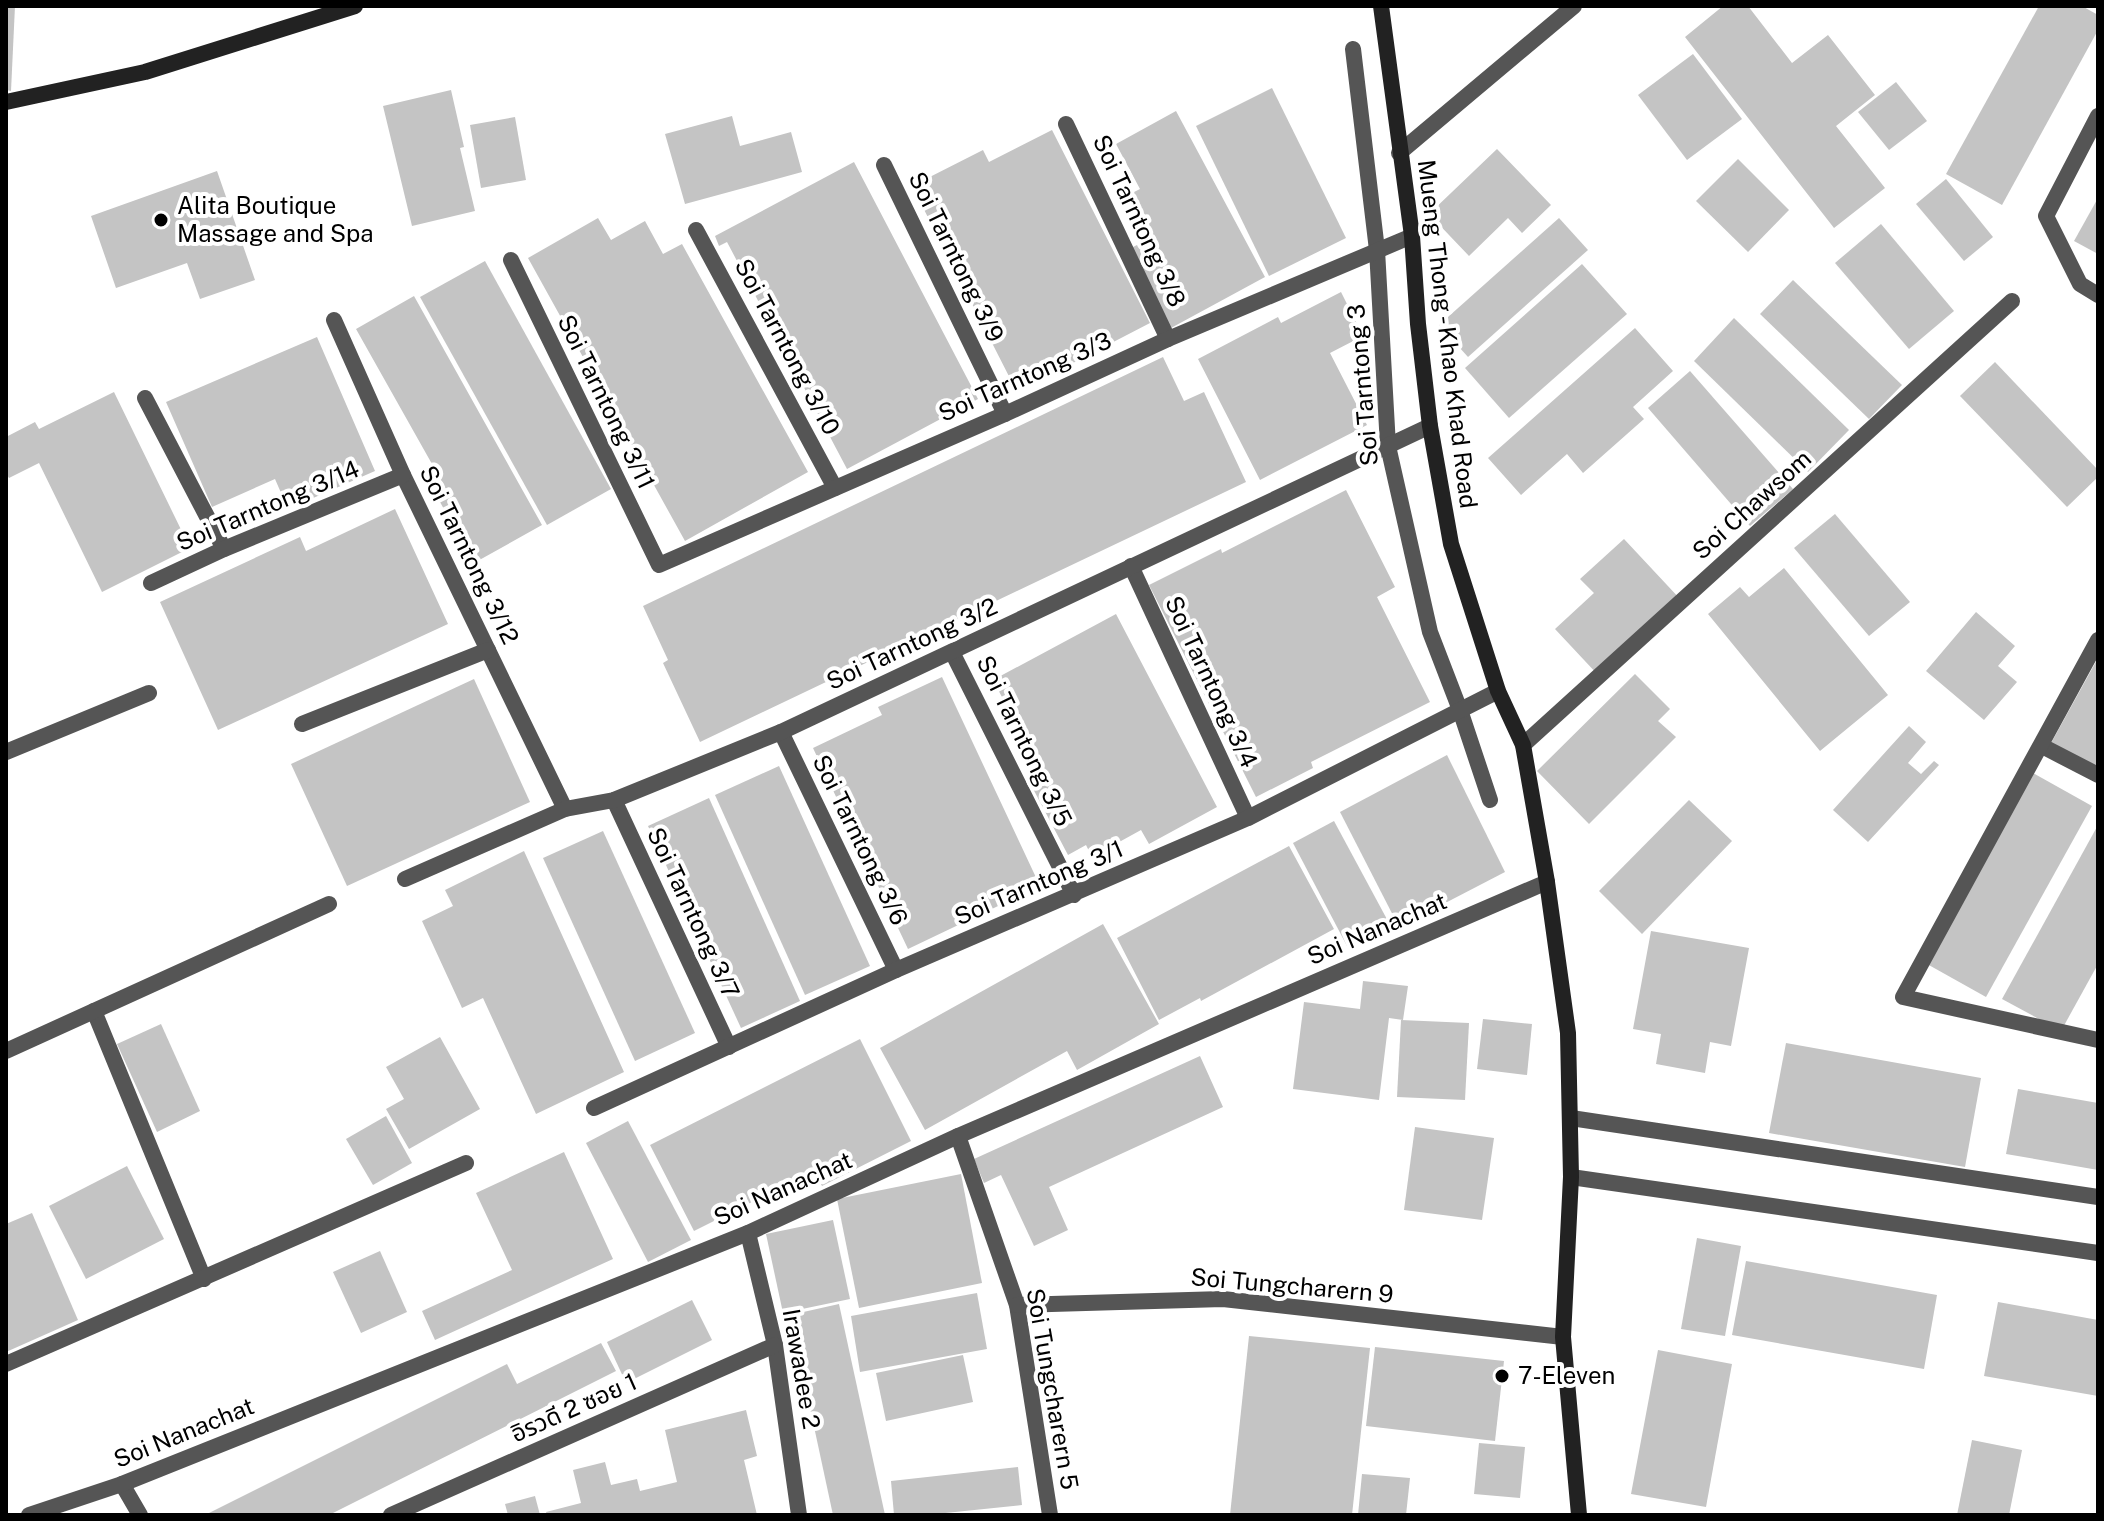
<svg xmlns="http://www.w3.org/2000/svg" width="2104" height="1521" font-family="'Public Sans','Noto Sans Thai',sans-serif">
<rect width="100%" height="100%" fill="#fff"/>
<g fill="#c4c4c4">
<polygon points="6,6 15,6 11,91 6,90"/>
<polygon points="1723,6 1748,6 1792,63 1828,35 1875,95 1836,126 1885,188 1834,228 1685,37"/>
<polygon points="2039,6 2082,6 2098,15 2098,30 2002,205 1946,174"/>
<polygon points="1693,54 1742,119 1687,160 1638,95"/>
<polygon points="1896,82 1927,121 1889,150 1858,112"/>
<polygon points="1272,88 1346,238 1269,276 1196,126"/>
<polygon points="451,90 464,147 460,148 475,211 412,226 383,106"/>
<polygon points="1176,111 1265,277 1171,328 1129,249 1149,239 1126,196 1140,189 1116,144"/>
<polygon points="732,116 740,146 791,132 802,172 685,204 665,134"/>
<polygon points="515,117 526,180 481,188 470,125"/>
<polygon points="1052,130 1150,323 1017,392 912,186 983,150 989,162"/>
<polygon points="1497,149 1551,205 1522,233 1508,218 1469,256 1429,214"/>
<polygon points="1738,159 1789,210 1748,252 1696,201"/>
<polygon points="854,162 978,399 847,469 727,242 719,246 715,236"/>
<polygon points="217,171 255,280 200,299 187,263 116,288 91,216"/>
<polygon points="1946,179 1993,237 1964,261 1916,204"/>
<polygon points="2098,198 2098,254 2074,241"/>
<polygon points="598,218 611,240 645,221 663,254 682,244 808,472 685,541 528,258"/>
<polygon points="1559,218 1588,250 1468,357 1439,325"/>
<polygon points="1881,224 1954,311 1909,349 1835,263"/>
<polygon points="485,261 611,489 547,525 420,297"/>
<polygon points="1582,264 1627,314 1509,418 1465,368"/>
<polygon points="1793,280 1902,385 1869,419 1760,314"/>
<polygon points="1341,292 1363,336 1330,353 1367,425 1260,480 1198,359 1278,317 1281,323"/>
<polygon points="414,296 542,525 474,563 440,502 450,496 356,329"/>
<polygon points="1734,318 1849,430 1808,472 1694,361"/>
<polygon points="1635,328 1673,371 1633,407 1644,419 1583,473 1567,454 1521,495 1488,458"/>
<polygon points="317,337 375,471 288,509 275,479 212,507 166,402"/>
<polygon points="1163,357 1184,401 1204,392 1246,482 700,742 663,663 668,660 643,606"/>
<polygon points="1995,362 2098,470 2098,477 2067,507 1960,396"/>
<polygon points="1690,371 1793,489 1750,526 1648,408"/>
<polygon points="114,392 190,548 102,592 39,463 9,478 6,473 6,437 35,422 39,429"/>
<polygon points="1346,490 1395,587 1377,597 1430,702 1311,762 1313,768 1256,797 1149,585 1221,549 1222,553"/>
<polygon points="395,509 448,624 218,730 160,602 300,537 306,551"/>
<polygon points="1835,514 1910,602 1869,636 1794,548"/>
<polygon points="1624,539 1681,600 1599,676 1555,629 1594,593 1580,579"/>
<polygon points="1784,568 1888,695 1820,751 1708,614 1740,587 1749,597"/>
<polygon points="1976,612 2015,646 1998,666 2017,682 1984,720 1926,671"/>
<polygon points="1116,614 1217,807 1149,844 1141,830 1092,857 1086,845 1068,855 1030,783 1043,775 993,680"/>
<polygon points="2098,658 2098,772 2050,745"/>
<polygon points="1635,674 1670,709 1658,721 1676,737 1589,824 1537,771"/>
<polygon points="942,677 1040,886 908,949 813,748 882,715 878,707"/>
<polygon points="474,679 530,802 347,886 291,764"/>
<polygon points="1909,726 1926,742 1908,763 1921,774 1934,761 1939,765 1868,842 1833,810"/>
<polygon points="1447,755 1505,872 1399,927 1340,812"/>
<polygon points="779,766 870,966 805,995 715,795"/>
<polygon points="2033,773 2092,806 1986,997 1927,964"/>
<polygon points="709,798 800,1001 741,1028 648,826"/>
<polygon points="1689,800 1732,841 1642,934 1599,891"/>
<polygon points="1334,821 1389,923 1347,946 1293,843"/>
<polygon points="2098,825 2098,964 2061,1031 2002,999"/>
<polygon points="603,831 695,1033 635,1061 543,858"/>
<polygon points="1289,846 1334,929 1201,1001 1200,998 1159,1020 1117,938"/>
<polygon points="524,851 624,1072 536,1114 483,998 462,1008 422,921 453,906 445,890"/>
<polygon points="1103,924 1159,1024 1077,1070 1067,1051 925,1130 880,1048"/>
<polygon points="1651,931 1749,948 1731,1046 1710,1042 1705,1073 1656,1064 1661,1034 1633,1029"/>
<polygon points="1363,981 1408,986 1403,1020 1389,1018 1379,1100 1293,1089 1304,1002 1360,1009"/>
<polygon points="1483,1019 1532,1024 1527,1075 1477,1069"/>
<polygon points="1401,1020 1469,1023 1465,1100 1397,1097"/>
<polygon points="161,1024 200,1111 157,1132 117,1044"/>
<polygon points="440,1037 480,1109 409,1149 386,1109 404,1099 386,1067"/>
<polygon points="860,1039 911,1141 822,1186 814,1171 694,1231 650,1145"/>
<polygon points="1786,1043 1981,1078 1965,1167 1769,1133"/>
<polygon points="1200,1056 1223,1107 1049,1187 1068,1230 1034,1246 1001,1175 984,1183 974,1159"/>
<polygon points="2018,1089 2098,1103 2098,1170 2006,1154"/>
<polygon points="386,1116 412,1163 373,1185 346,1139"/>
<polygon points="628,1121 691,1240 648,1262 586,1143"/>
<polygon points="1415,1127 1494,1138 1482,1220 1404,1210"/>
<polygon points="564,1152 613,1259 435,1340 422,1311 512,1270 476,1193"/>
<polygon points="127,1166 164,1239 86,1279 49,1206"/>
<polygon points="961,1174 982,1283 859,1308 837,1199"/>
<polygon points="32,1213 78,1320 6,1352 6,1224"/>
<polygon points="833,1220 850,1299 783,1313 766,1234"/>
<polygon points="1697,1238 1741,1246 1725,1336 1681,1329"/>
<polygon points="380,1251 407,1312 361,1333 333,1272"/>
<polygon points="1746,1261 1937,1295 1924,1369 1732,1335"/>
<polygon points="977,1293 987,1349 860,1372 851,1316"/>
<polygon points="692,1300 712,1340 626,1383 607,1342"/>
<polygon points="1998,1302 2098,1320 2098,1396 1984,1376"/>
<polygon points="839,1304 885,1515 833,1515 790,1315"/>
<polygon points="1249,1336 1370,1348 1352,1515 1230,1515"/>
<polygon points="601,1343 616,1371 329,1515 205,1515 507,1364 517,1384"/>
<polygon points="1375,1347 1504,1361 1495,1441 1366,1426"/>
<polygon points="1658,1350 1732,1364 1706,1507 1631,1494"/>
<polygon points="963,1355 973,1402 886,1421 876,1373"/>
<polygon points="746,1410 757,1456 744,1460 757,1515 547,1515 546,1512 581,1503 573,1470 605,1462 611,1485 637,1479 640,1491 677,1482 665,1430"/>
<polygon points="1972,1440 2022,1450 2009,1515 1957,1515"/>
<polygon points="1479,1443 1525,1447 1520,1498 1474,1494"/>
<polygon points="1018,1467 1022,1505 926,1515 894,1515 891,1481"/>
<polygon points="1362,1474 1410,1478 1406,1515 1358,1515"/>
<polygon points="535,1496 540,1515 508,1515 505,1504"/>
</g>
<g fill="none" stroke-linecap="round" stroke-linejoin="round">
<g stroke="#555" stroke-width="16">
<polyline points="1399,153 1574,6"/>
<polyline points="2042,746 2098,775"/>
</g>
<g stroke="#555" stroke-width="16">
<polyline points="1353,49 1377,250 1388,446 1430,632 1460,710 1490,800"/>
<polyline points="2098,116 2046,216 2080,284 2098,295"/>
<polyline points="1066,124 1168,339"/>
<polyline points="884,165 1005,414"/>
<polyline points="696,230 835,488"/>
<polyline points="511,260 659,565 1005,414 1168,339 1412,236"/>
<polyline points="334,320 403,475 565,809"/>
<polyline points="145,398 224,549"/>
<polyline points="1131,566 1248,818"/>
<polyline points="151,583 224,549 403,475"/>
<polyline points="2098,640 1903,997 2098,1040"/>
<polyline points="952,652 1074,895"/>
<polyline points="302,724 488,650"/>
<polyline points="781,732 896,970"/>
<polyline points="1523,745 2012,301"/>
<polyline points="6,752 149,693"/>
<polyline points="614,800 729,1047"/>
<polyline points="405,879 565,809 614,800 781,732 1430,426"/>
<polyline points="94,1011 204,1279"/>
<polyline points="6,1051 329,904"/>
<polyline points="594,1108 896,970 1248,818 1498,691"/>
<polyline points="1571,1118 2098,1197"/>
<polyline points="958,1136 1017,1305 1050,1515"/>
<polyline points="1571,1177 2098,1253"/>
<polyline points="748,1233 775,1345 799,1515"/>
<polyline points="1017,1305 1223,1299 1563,1337"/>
<polyline points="6,1364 466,1163"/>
<polyline points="122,1484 140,1515"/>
<polyline points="29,1515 122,1484 748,1233 958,1136 1547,882"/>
<polyline points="391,1515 775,1345"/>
</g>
<g stroke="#222" stroke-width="16">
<polyline points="1381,6 1412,236 1418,324 1430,426 1451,544 1498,691 1523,745 1547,882 1568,1033 1571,1177 1563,1337 1579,1515"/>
<polyline points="6,102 145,72 355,6"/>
</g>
</g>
<g fill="#000" stroke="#fff" stroke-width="3">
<circle cx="161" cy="220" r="8"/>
<circle cx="1502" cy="1376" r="8"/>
</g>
<g text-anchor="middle" stroke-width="8" stroke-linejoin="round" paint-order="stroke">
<g font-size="24" fill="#000" stroke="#fff" text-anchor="start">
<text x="177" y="214">Alita Boutique<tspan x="177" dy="28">Massage and Spa</tspan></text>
<text x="1518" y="1384">7-Eleven</text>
</g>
<g font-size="24" fill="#000" stroke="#fff">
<text transform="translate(1139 221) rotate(65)" y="8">Soi Tarntong 3/8</text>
<text transform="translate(956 257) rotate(64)" y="8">Soi Tarntong 3/9</text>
<text transform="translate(1447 334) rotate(83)" y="8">Mueng Thong - Khao Khad Road</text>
<text transform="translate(787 347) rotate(62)" y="8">Soi Tarntong 3/10</text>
<text transform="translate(1025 377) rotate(-24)" y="8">Soi Tarntong 3/3</text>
<text transform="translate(1363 385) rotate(-95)" y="8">Soi Tarntong 3</text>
<text transform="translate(606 402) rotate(64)" y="8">Soi Tarntong 3/11</text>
<text transform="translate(1752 505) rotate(-42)" y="8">Soi Chawsom</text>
<text transform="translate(268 506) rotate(-23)" y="8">Soi Tarntong 3/14</text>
<text transform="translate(469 555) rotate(64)" y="8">Soi Tarntong 3/12</text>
<text transform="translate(912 644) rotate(-25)" y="8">Soi Tarntong 3/2</text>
<text transform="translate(1211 682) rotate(65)" y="8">Soi Tarntong 3/4</text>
<text transform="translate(1024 741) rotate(64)" y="8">Soi Tarntong 3/5</text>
<text transform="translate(860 840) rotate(64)" y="8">Soi Tarntong 3/6</text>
<text transform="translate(1039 883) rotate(-23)" y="8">Soi Tarntong 3/1</text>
<text transform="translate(693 913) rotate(65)" y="8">Soi Tarntong 3/7</text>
<text transform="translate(1377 929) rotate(-23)" y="8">Soi Nanachat</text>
<text transform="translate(783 1189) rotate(-24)" y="8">Soi Nanachat</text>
<text transform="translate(1292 1286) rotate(5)" y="8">Soi Tungcharern 9</text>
<text transform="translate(801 1369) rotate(80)" y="8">Irawadee 2</text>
<text transform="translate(1052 1389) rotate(80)" y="8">Soi Tungcharern 5</text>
<text transform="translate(574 1408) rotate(-24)" y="8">อิรวดี 2 ซอย 1</text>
<text transform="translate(184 1433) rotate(-22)" y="8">Soi Nanachat</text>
</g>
</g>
<rect width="2104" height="1521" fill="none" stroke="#000000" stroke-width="16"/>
</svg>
